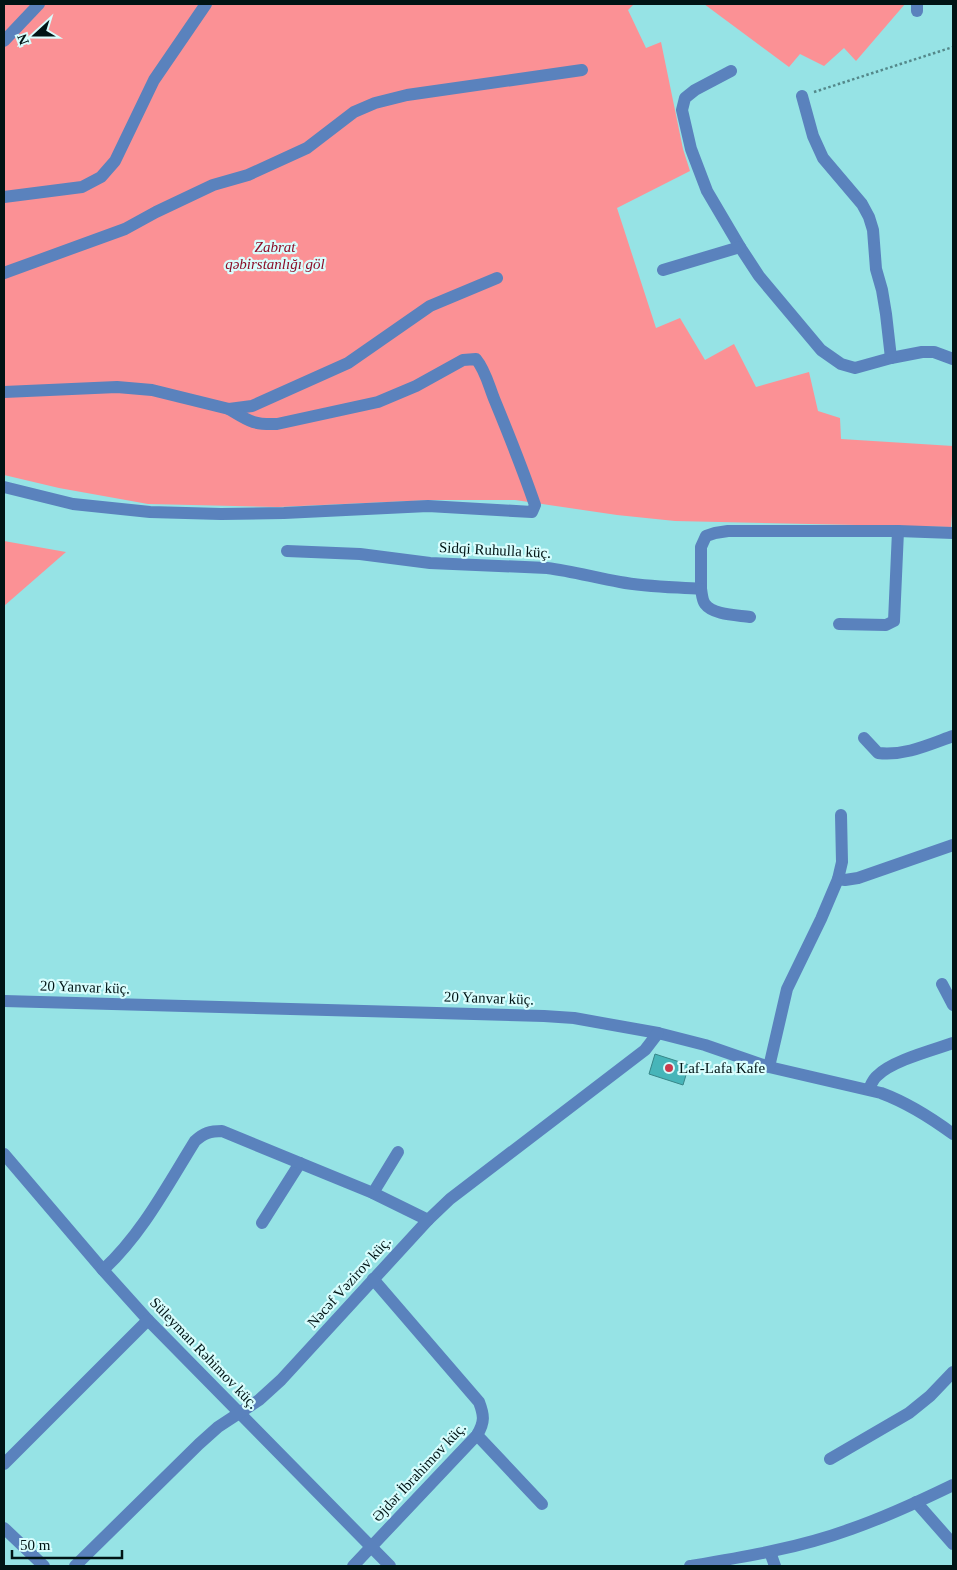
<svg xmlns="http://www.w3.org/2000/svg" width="957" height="1570" font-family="Georgia,serif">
<rect width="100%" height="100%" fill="#96e3e5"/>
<g fill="#fb9195">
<polygon points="4,4 634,4 628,10 646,48 661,42 683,149 690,171 617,208 656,328 680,318 705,360 734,344 756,387 809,372 818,411 840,418 841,439 953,446 953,500 951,527 675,521 617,515 515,500 431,500 278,507 148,504 59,488 4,475"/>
<polygon points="704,4 905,4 856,61 844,48 824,66 800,54 789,67"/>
<polygon points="4,541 66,552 4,606"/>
</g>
<polygon fill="#47b5b9" stroke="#378688" points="655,1054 689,1065 683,1085 649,1074"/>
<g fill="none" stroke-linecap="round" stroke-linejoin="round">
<polyline stroke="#54888a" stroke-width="2.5" stroke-dasharray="2.5 2.5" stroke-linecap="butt" points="814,92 953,47"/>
<g stroke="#5a82bd" stroke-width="12">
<polyline points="917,11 917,4"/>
<polyline points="4,41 39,4"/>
<polyline points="731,71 695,90 685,98 682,110 691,149 707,191 740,247 759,276 821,350 841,364 855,368 891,358 922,352 934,352 953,359"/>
<polyline points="802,96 813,136 823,158 862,204 869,217 873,230 876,269 882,290 886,314 891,358"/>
<polyline points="4,197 82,187 101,177 115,161 154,80 206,4"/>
<polyline points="663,270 740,247"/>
<polyline points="4,273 125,229 156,212 213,185 248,175 307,148 354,112 375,103 407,95 582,70"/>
<polyline points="4,392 117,387 152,390 229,409 252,406 348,363 430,306 497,278"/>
<path d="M4,487l69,17 77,8 71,2 63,-1 144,-7 104,6 3,-7c-12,-35 -26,-70 -40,-104 -6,-14 -9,-30 -19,-42l-13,1 -47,26 -38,16 -101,22c-24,1 -28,-3 -48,-15"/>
<path d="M287,551l73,3 70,9 117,5c25,3 49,10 73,14 27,5 54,5 81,7v-42l5,-11 9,-3 13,-2h170l55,2"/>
<path d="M701,589c1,5 1,11 4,15 8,11 32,11 45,13"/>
<polyline points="839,624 886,625 894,621 898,531"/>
<path d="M864,738l14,15c27,3 50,-8 75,-17"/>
<polyline points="838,879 845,880 858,878 953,845"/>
<polyline points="942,984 953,1005"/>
<path d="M4,1001l540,15 30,2 84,15 47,12 64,22 112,26c27,10 49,24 72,41"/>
<polyline points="769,1067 787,989 821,919 838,879 842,862 841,815"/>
<path d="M869,1089c2,-4 4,-10 8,-13 14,-15 56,-26 76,-33"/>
<polyline points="4,1154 103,1270 148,1320 390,1566"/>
<polyline points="373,1193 398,1152"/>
<polyline points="262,1223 300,1163"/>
<path d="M103,1270c39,-36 64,-84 92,-129 9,-8 15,-10 27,-10l151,62 55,27"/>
<polyline points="477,1435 542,1504"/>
<polyline points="830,1459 909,1413 930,1396 953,1372"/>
<polyline points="4,1464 148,1320"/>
<polyline points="916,1502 953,1544"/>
<polyline points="4,1528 44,1566"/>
<polyline points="770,1552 775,1566"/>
<polyline points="75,1566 199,1444 218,1427 259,1400 281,1380 428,1220 450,1199 645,1050 658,1033"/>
<path d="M353,1566l124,-131c8,-13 7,-20 2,-33l-106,-123"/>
<path d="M690,1566c54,-9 109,-18 161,-37 35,-12 69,-28 102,-44"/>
</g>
</g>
<circle fill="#cb3b4d" stroke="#d8fdfd" stroke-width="2" cx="669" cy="1068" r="5"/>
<g text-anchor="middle" stroke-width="4.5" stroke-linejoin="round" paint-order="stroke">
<g font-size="15" font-style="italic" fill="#8c0f29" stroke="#d8fdfd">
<text x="275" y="252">Zabrat<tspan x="275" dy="17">qəbirstanlığı göl</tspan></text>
</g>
<g font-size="15" fill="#001415" stroke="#d8fdfd">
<text transform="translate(495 550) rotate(3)" y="5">Sidqi Ruhulla küç.</text>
<text transform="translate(85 987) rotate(2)" y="5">20 Yanvar küç.</text>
<text transform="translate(489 998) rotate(2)" y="5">20 Yanvar küç.</text>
<text transform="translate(349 1282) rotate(-48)" y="5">Nəcəf Vəzirov küç.</text>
<text transform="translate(204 1353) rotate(46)" y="5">Süleyman Rəhimov küç.</text>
<text transform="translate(419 1472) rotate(-47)" y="5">Əjdər İbrahimov küç.</text>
</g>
<g font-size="15" fill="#001415" stroke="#d8fdfd" text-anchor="start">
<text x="679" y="1073">Laf-Lafa Kafe</text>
</g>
</g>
<rect width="957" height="1570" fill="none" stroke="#001415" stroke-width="10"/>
<g transform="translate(35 35) rotate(249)" stroke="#d8fdfd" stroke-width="4" paint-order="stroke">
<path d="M0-4L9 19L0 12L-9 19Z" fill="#001415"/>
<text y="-8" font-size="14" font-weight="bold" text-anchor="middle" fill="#001415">N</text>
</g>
<path d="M12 1550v8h110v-8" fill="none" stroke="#001415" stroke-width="2.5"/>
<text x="20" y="1550" font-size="15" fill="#001415" stroke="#d8fdfd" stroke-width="4" paint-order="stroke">50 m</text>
</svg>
